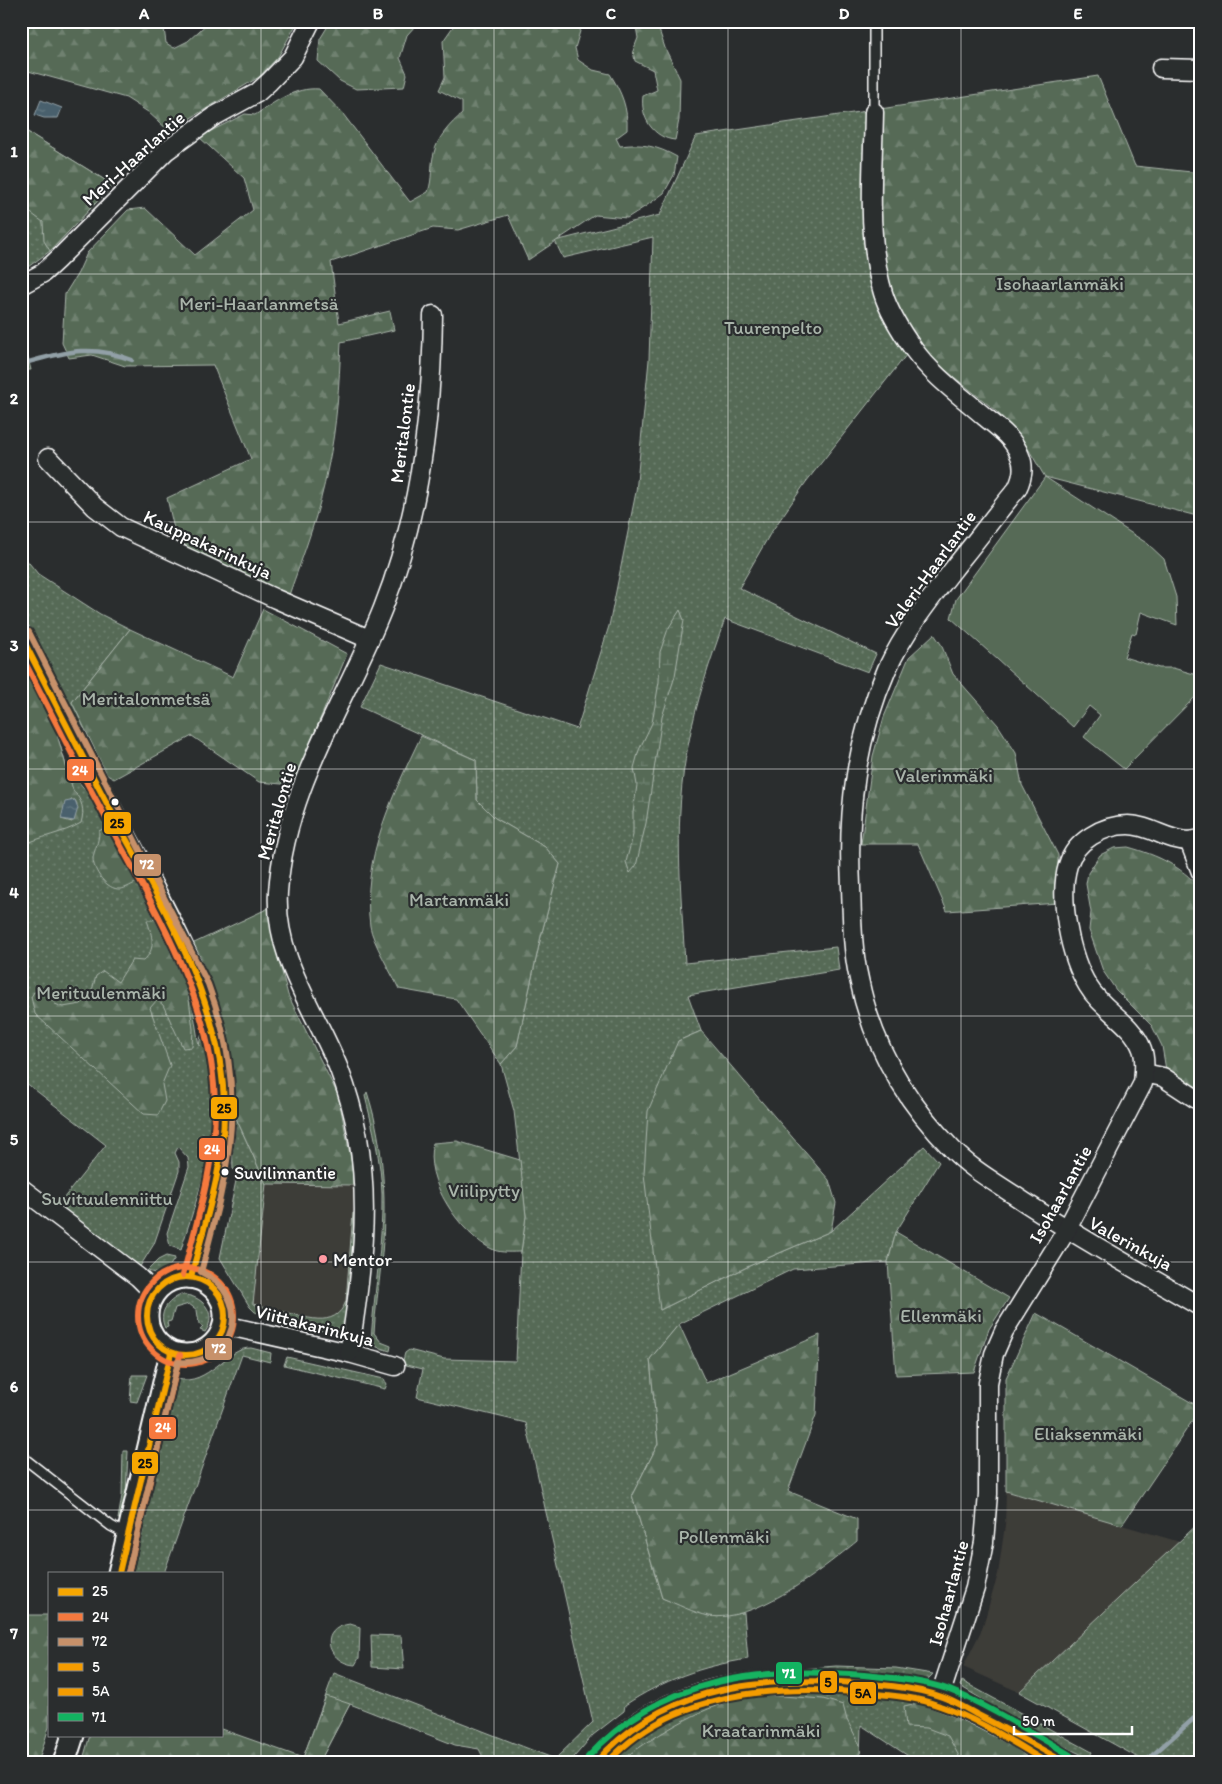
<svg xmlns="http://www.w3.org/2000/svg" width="1222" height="1784" font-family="Itim,sans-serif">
<defs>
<pattern id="grass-dots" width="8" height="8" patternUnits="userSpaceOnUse" patternTransform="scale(1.25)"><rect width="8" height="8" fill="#566b57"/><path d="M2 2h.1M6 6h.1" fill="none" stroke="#6f8170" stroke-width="1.8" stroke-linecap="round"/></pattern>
<pattern id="forest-firs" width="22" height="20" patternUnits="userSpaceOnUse" patternTransform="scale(1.25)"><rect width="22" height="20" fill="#566b57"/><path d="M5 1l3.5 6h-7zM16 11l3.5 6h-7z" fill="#6f8170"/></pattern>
<pattern id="wetland-marsh" width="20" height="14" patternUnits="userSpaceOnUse" patternTransform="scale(1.25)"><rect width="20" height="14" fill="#566b57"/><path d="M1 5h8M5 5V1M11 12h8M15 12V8" fill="none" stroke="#6f8170"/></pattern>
<pattern id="water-ripples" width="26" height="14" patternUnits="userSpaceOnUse" patternTransform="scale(1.25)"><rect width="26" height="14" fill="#4a616d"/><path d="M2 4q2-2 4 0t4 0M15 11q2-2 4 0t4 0" fill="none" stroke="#657983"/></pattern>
</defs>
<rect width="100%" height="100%" fill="#2a2d2e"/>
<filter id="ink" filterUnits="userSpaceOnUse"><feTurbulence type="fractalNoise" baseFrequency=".02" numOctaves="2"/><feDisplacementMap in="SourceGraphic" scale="10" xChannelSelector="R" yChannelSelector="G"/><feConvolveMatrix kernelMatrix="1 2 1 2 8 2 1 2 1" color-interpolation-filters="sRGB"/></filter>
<g filter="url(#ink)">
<g fill="#3d3c38">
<polygon points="266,1184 353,1185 353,1223 346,1301 343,1309 337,1317 328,1320 318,1320 253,1304"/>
<polygon points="1006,1491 1180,1542 1019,1692 963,1667 982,1629 998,1574 1005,1525"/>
</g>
<g fill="url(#grass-dots)" stroke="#aab5ab">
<path d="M880,109l26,217 12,14 -112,142 -36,52 -31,54 137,66 -8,18 -143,-53c-15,42 -29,83 -37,127 -15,71 -7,145 -3,217l151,-16 3,23 -151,25 13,36 -23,10 -18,269 89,-44 82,-35 93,-85 15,16 -43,70 -8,30 -95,7 -114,55 -29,35 8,85 -26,51 30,103 47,18 35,-3 4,46c-46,7 -85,21 -123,46l-1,6 -31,24 -24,28h-83l-7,-14 -24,-4 -105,-41 -31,59 -16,-5 31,-85 221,86 38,-37 -67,-299 -109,-26 6,-28 -21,-5 3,-11 4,-3 35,9 72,2 5,-109 5,-36 -12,-105 -13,-47 16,-18 24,-110 19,-72 -15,-17 -50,-29 -18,-18 -1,-40 -116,-53 21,-44 196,66 32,-103 27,-134 13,-132 4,-123 -90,21 -8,-17 105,-26 36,-79z"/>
<polygon points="21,128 113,185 50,251 21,272"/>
<polygon points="21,553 38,574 100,614 130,629 72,702 85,729 67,707 21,618"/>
<path d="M21,660l34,68 16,54 6,-2 24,28 56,108 34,80 8,50 5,-27c5,35 10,69 8,104 -2,43 -19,86 -31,127l-11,-4 -3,-13 22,-66 -1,-9 -10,-11 -3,6 4,9v9l-25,73 -15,24 -70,-54 -10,-10 47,-59 -85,-66z"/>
<path d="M367,1092c18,55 20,115 14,172 -2,23 -6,46 -7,69l7,9 10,4 -1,5 -13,-4 -6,-6c3,-49 12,-97 11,-147 -1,-33 -9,-66 -17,-98z"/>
<polygon points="231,1107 266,1184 253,1304 270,1309 268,1315 255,1312 250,1307 220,1258 238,1171 233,1169"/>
<path d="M353,1213l5,2 -13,117 -3,3 -60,-13 -3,-4 1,-7c24,5 55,20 66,-10z"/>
<polygon points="166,1256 175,1258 169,1267 159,1274 147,1271 158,1260"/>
<path d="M181,1295c20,-1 38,18 24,37l-5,-2 3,-3 -4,-3 -2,-14 -8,-6 -14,4 -4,13 -4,1 1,5 -3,1c-7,-15 2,-27 16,-33z"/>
<path d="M251,1348l20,5 -1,9 -28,-7 -78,218h-33l11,-38 35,-156c31,8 50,-32 74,-31z"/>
<polygon points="287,1357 384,1379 387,1384 385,1389 284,1365"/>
<polygon points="132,1375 147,1375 137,1402 130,1401"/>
<polygon points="123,1451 128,1451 125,1518 118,1519 122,1496"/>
<polygon points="1201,1521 1201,1763 1148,1763 1019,1692"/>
<path d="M350,1624l10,3 -1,31 -4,7c-28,-2 -38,-37 -5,-41z"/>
<polygon points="371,1635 401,1636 404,1669 372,1667"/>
<polygon points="836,1666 896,1668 933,1674 928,1679 836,1671 751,1676 751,1673"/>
<polygon points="962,1681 1092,1752 1089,1758 1046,1738 960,1686"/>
<polygon points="821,1692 876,1696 918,1703 906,1706 1025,1763 919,1763 861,1725 860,1763 604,1763 651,1724 724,1694"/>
</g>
<g fill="url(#forest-firs)" stroke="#aab5ab" fill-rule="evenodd">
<polygon points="21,21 163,21 166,43 174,48 188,41 210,21 298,21 278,57 259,77 169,131 148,112 126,98 21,69"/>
<polygon points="331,21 412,21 416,25 407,35 400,58 407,74 404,87 356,89 340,81 318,61 320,39"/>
<path d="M457,21h126l-8,27 3,12 15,10 17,4c12,19 18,34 17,56l-11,8 4,8c23,-3 37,0 57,11l-3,18 -10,18 -18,13 -19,12 -32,-3 -67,45 -20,-45 -50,15 -25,-2 -102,34 8,61 51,-12 4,19 -53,12c-2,42 -4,84 -13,125 -8,44 -24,86 -39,128l-103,-48 -12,-18 -7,-31 84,-39 -38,-94 -88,1 -33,-11 -23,3 -7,-15 3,-49 13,-21 9,-20 41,-43 17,-2 50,47 58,-45 -9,-32 -45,-41 46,-23 10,1c20,-13 39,-28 64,-26l24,25 67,88 18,-10c5,-14 2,-25 6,-39 3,-15 17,-30 28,-39v-12l-23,-12 6,-13 -2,-36z"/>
<path d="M635,21h21l9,27 15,31 -1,41 -4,20c-22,-2 -35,-23 -32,-44l14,-6 -4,-20 -18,-9 -2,-10 5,-13z"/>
<path d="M1098,76l37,90 66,7v344l-156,-40c-10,-16 -19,-34 -31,-48 -23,-26 -55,-45 -80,-70 -70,-67 -54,-162 -54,-250z"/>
<polygon points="21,128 113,185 50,251 44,241 43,222 28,211 21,212"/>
<polygon points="21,344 25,347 31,370 21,370"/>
<polygon points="263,609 347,654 293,785 259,782 192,736 114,779 107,775 72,702 130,629 233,677"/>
<polygon points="934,634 941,644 953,674 998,725 1016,753 1022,785 1058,855 1058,903 947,911 918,844 861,844 873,756 884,717 909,657"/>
<path d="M21,658l33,66 19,66c9,11 12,19 8,33 -19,11 -40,13 -60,23zM71,800h4l2,4 -5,18 -11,-3z"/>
<path d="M421,736l55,24 1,40 18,18 50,29 15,17 -19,72 -24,110 -16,18 -45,-65 -57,-10c-7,-15 -27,-48 -29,-63 -9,-68 23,-131 51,-190z"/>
<path d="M108,826l31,56c-6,1 -13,7 -19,7 -13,1 -27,-18 -27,-31 1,-8 6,-15 6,-27z"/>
<path d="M1128,847c32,9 50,18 73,41v206l-35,-24 -4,-24 -10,-20 -36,-36 -13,-19 -14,-41 2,-18 -5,-28 2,-11 12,-18 14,-7z"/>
<polygon points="271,907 272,934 288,995 338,1095 352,1164 353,1185 266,1184 231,1107 225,1042 214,995 192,944"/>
<path d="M157,916l29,61 7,52 -1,18 -9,1 -20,-43 -6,-5 -7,8 20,57 -8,19 3,17 -7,14 -14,-1 -109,-100 -4,-17 3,-5h12l9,12 8,3 18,-3 10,-10 5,-18 7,-5 15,11 14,-22 11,1c14,-12 9,-25 4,-41h6z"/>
<polygon points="701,1031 829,1180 836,1203 831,1231 749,1266 660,1310 644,1174 648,1111 678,1041"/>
<path d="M457,1141l63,19 6,56 -5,36c-8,0 -20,1 -27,-2 -33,-14 -72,-72 -61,-107z"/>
<polygon points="896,1232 1009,1298 989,1329 974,1372 896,1375 888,1262"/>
<polygon points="1036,1313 1201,1408 1122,1525 1006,1491 1006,1378"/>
<path d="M679,1324l27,59 114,-48 -4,80 -28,76 69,28v22c-34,28 -102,82 -148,75 -15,-3 -32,-12 -47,-18l-30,-103 26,-51 -8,-85z"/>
<polygon points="21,1615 49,1615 49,1727 38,1763 21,1763"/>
<polygon points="326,1696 350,1704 319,1763 82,1763 90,1735 221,1735 221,1729 303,1758"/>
<path d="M782,1696l41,3 20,6 4,15 13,25v18h-243c32,-23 84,-57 123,-64 13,-3 28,-3 42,-3z"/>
<path d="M918,1703c40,14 83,32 117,60 -23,0 -53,1 -75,-5l-12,-22 -21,-8 -21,-1 -2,-21z"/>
</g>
<polygon fill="url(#wetland-marsh)" stroke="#aab5ab" points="680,610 684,620 675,676 662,717 646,823 636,866 630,873 626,862 633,835 633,813 637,785 634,768 639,750 652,723 659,682 660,652 668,629"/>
<polygon fill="#566b57" stroke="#aab5ab" points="1045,477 1148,544 1164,559 1176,597 1177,625 1141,612 1136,634 1132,633 1124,657 1159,668 1173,668 1201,676 1201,691 1124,769 1084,737 1100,715 1089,706 1073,727 951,618 956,599"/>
<g fill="url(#water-ripples)" stroke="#92a0a7">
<polygon points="41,100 62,108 58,118 44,118 35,115"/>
<polygon points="75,800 78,808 74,821 61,819 65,802"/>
</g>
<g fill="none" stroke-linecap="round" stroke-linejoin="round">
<g stroke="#92a0a7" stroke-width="4.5">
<path d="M21,364c42,-11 68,-21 111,-4"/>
<polyline points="1146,1761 1201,1712"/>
</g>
<defs>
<g id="service">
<polyline points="874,112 874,21"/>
<polyline points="21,1456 111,1526 128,1535"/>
</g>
<g id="minor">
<polyline points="1161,68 1201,69"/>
<path d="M874,112c-1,60 -8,124 9,181 6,20 19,40 31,57 19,26 47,46 71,67 14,11 29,22 35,39 5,11 2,23 -3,33 -19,22 -36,46 -55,69 -27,35 -56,70 -75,111 -31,71 -40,141 -36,217 1,31 1,63 8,93 13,66 47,123 93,170 18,19 41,32 62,46 61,41 124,75 187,112"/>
<polyline points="21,285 43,273 57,260 166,151 213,117 257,93 269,82 293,57 311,21"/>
<polyline points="48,458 95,507 121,527 276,599 369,639"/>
<polyline points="1201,839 1189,841 1201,872"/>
<polyline points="1144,1073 1163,1077 1201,1102"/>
<polyline points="21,1188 138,1277 154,1293"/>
<polyline points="224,1325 349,1353 395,1366"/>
<path d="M349,1353c16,-97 27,-189 -10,-284 -23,-58 -65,-111 -61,-177 7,-105 68,-190 105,-284 37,-93 49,-194 50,-293"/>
<path d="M940,1696l35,-108 9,-46 4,-48v-111l6,-29 10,-23 62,-100 77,-148c1,-11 3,-23 -1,-34 -10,-27 -40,-39 -54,-63 -18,-29 -30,-88 -20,-121 7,-24 35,-40 60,-40 22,0 39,16 61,16"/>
</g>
<g id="tertiary">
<path d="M21,636c33,63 65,128 99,191 45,86 104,181 104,280 0,57 -19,115 -33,170"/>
<circle cx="186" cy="1316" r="39"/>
<polyline points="119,1573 171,1353"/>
<polyline points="64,1763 73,1735"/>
<path d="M595,1763c28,-34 66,-56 107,-69 63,-19 173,-15 237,2 11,3 23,11 34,16 32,16 62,33 93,51"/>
</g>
</defs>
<use href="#service" stroke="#fff" stroke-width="12"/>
<use href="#minor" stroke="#fff" stroke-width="21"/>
<use href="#tertiary" stroke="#fff" stroke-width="25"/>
<use href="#service" stroke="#2a2d2e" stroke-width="9"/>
<use href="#minor" stroke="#2a2d2e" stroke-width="18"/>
<use href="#tertiary" stroke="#2a2d2e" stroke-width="21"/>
<defs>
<g id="bus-1">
<path d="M21,636c30,58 59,117 90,175 49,92 112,189 113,296 1,58 -19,115 -33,170"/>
<circle cx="186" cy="1316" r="39"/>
<polyline points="119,1573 171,1353"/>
</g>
<g id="bus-2">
<path d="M21,655c29,55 56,111 86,165 47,89 108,184 108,288 0,57 -18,112 -32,167"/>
<circle cx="186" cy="1316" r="48"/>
<polyline points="128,1573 180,1355"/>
</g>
<path id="bus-3" d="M29,632l179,352c41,110 22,180 -7,288 54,25 35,95 -23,90l-50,211"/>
<path id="bus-4" d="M595,1763c66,-74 152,-85 246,-81 33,2 70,4 101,15 12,4 23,11 34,17 30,15 60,32 90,49"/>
<path id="bus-5" d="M607,1763c65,-72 168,-79 258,-70 25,2 52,4 75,13 38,13 74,37 108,57"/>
<path id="bus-6" d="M588,1757c73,-80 174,-91 276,-82 27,3 57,5 83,14 41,16 85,44 123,66"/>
</defs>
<use href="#bus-1" stroke="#2a2d2e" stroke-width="10"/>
<use href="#bus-2" stroke="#2a2d2e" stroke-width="10"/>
<use href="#bus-3" stroke="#2a2d2e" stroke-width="10"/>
<use href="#bus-4" stroke="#2a2d2e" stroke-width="10"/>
<use href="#bus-5" stroke="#2a2d2e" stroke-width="10"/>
<use href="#bus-6" stroke="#2a2d2e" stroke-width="10"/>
<use href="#bus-1" stroke="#f7a600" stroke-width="6"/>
<use href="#bus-2" stroke="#f6793e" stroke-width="6"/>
<use href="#bus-3" stroke="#c7916a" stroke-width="6"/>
<use href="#bus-4" stroke="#f59c00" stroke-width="6"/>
<use href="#bus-5" stroke="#f59c00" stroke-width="6"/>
<use href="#bus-6" stroke="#13b361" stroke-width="6"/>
</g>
</g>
<path fill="none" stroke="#fff" stroke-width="1" stroke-opacity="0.55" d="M261,21v1742M494,21v1742M728,21v1742M961,21v1742M21,274h1180M21,522h1180M21,769h1180M21,1016h1180M21,1262h1180M21,1510h1180"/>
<g fill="#fff" stroke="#2a2d2e" stroke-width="2">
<circle cx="115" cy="802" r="4.5"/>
<circle cx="225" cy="1172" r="4.5"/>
</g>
<circle fill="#ff9aa2" stroke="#2a2d2e" stroke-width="2" cx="323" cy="1259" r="5"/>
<g text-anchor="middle" stroke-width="4.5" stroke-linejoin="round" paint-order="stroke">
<g font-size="18" fill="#fff" stroke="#2a2d2e" text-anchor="start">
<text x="234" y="1179">Suvilinnantie</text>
</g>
<g font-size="19" fill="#fff" stroke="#2a2d2e">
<text transform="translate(133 158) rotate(-42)" y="7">Meri-Haarlantie</text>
<text transform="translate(402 433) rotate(-83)" y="7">Meritalontie</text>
<text transform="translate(208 544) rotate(25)" y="7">Kauppakarinkuja</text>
<text transform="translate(930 569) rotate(-54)" y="7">Valeri-Haarlantie</text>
<text transform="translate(276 811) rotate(-74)" y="7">Meritalontie</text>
<text transform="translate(1060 1194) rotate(-61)" y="7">Isohaarlantie</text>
<text transform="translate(1131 1243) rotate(29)" y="7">Valerinkuja</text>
<text transform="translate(315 1325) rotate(14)" y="7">Viittakarinkuja</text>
<text transform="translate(948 1593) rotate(-75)" y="7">Isohaarlantie</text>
</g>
<g font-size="19" fill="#aab5ab" stroke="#2a2d2e">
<text x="1060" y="290">Isohaarlanmäki</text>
<text x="259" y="310">Meri-Haarlanmetsä</text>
<text x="773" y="334">Tuurenpelto</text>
<text x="146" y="705">Meritalonmetsä</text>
<text x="944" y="782">Valerinmäki</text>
<text x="459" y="906">Martanmäki</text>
<text x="101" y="999">Merituulenmäki</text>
<text x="484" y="1197">Viilipytty</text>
<text x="107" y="1205">Suvituulenniittu</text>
<text x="941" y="1322">Ellenmäki</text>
<text x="1088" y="1440">Eliaksenmäki</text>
<text x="724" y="1543">Pollenmäki</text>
<text x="761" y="1737">Kraatarinmäki</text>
</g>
<g font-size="19" fill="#fff" stroke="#2a2d2e" text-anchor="start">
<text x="333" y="1266">Mentor</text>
</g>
</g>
<g stroke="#2a2d2e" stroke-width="2">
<rect x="66" y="758" width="29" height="24" rx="5" fill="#f6793e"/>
<rect x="103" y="811" width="29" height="24" rx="5" fill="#f7a600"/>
<rect x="133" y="853" width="29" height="24" rx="5" fill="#c7916a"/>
<rect x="210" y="1096" width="28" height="24" rx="5" fill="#f7a600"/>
<rect x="198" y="1137" width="28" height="24" rx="5" fill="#f6793e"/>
<rect x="204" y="1337" width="29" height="24" rx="5" fill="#c7916a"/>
<rect x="148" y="1416" width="29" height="24" rx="5" fill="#f6793e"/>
<rect x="131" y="1451" width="28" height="24" rx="5" fill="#f7a600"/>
<rect x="775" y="1661" width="28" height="24" rx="5" fill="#13b361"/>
<rect x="819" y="1670" width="19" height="24" rx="5" fill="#f59c00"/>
<rect x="849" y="1681" width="28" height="24" rx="5" fill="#f59c00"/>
</g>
<g font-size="14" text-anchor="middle" font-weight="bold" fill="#fff">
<text x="80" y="775">24</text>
<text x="147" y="869">72</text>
<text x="212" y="1154">24</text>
<text x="219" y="1353">72</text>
<text x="163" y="1432">24</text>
<text x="789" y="1678">71</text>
</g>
<g font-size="14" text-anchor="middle" font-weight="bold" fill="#111">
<text x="117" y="828">25</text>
<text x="224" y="1113">25</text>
<text x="145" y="1468">25</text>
<text x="828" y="1687">5</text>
<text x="863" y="1698">5A</text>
</g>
<rect width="1222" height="1784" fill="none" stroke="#2a2d2e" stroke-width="55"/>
<rect x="48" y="1572" width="175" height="165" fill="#2a2d2e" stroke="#7f8182"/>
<rect x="58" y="1588" width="25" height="8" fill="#f7a600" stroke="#7f8182"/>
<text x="92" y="1596" font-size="15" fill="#ffffff">25</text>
<rect x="58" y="1613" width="25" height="8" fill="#f6793e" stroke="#7f8182"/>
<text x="92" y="1622" font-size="15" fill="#ffffff">24</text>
<rect x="58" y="1638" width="25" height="8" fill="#c7916a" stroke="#7f8182"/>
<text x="92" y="1646" font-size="15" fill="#ffffff">72</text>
<rect x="58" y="1663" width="25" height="8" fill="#f59c00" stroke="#7f8182"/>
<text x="92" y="1672" font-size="15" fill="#ffffff">5</text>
<rect x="58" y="1688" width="25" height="8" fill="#f59c00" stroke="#7f8182"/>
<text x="92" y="1696" font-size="15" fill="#ffffff">5A</text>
<rect x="58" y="1713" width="25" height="8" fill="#13b361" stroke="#7f8182"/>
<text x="92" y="1722" font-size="15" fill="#ffffff">71</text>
<path d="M1014 1726v8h118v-8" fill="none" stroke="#ffffff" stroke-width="2.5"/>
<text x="1022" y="1726" font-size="15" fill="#ffffff" stroke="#2a2d2e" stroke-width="4" paint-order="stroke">50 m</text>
<rect x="28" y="28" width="1166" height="1728" fill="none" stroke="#fff" stroke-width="2"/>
<g font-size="16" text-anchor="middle" font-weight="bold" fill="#fff">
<text x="144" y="19">A</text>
<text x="378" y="19">B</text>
<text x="611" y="19">C</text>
<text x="844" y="19">D</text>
<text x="1078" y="19">E</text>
<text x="14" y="157">1</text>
<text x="14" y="404">2</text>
<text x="14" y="651">3</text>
<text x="14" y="898">4</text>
<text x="14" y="1145">5</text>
<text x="14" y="1392">6</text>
<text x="14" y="1639">7</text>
</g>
</svg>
